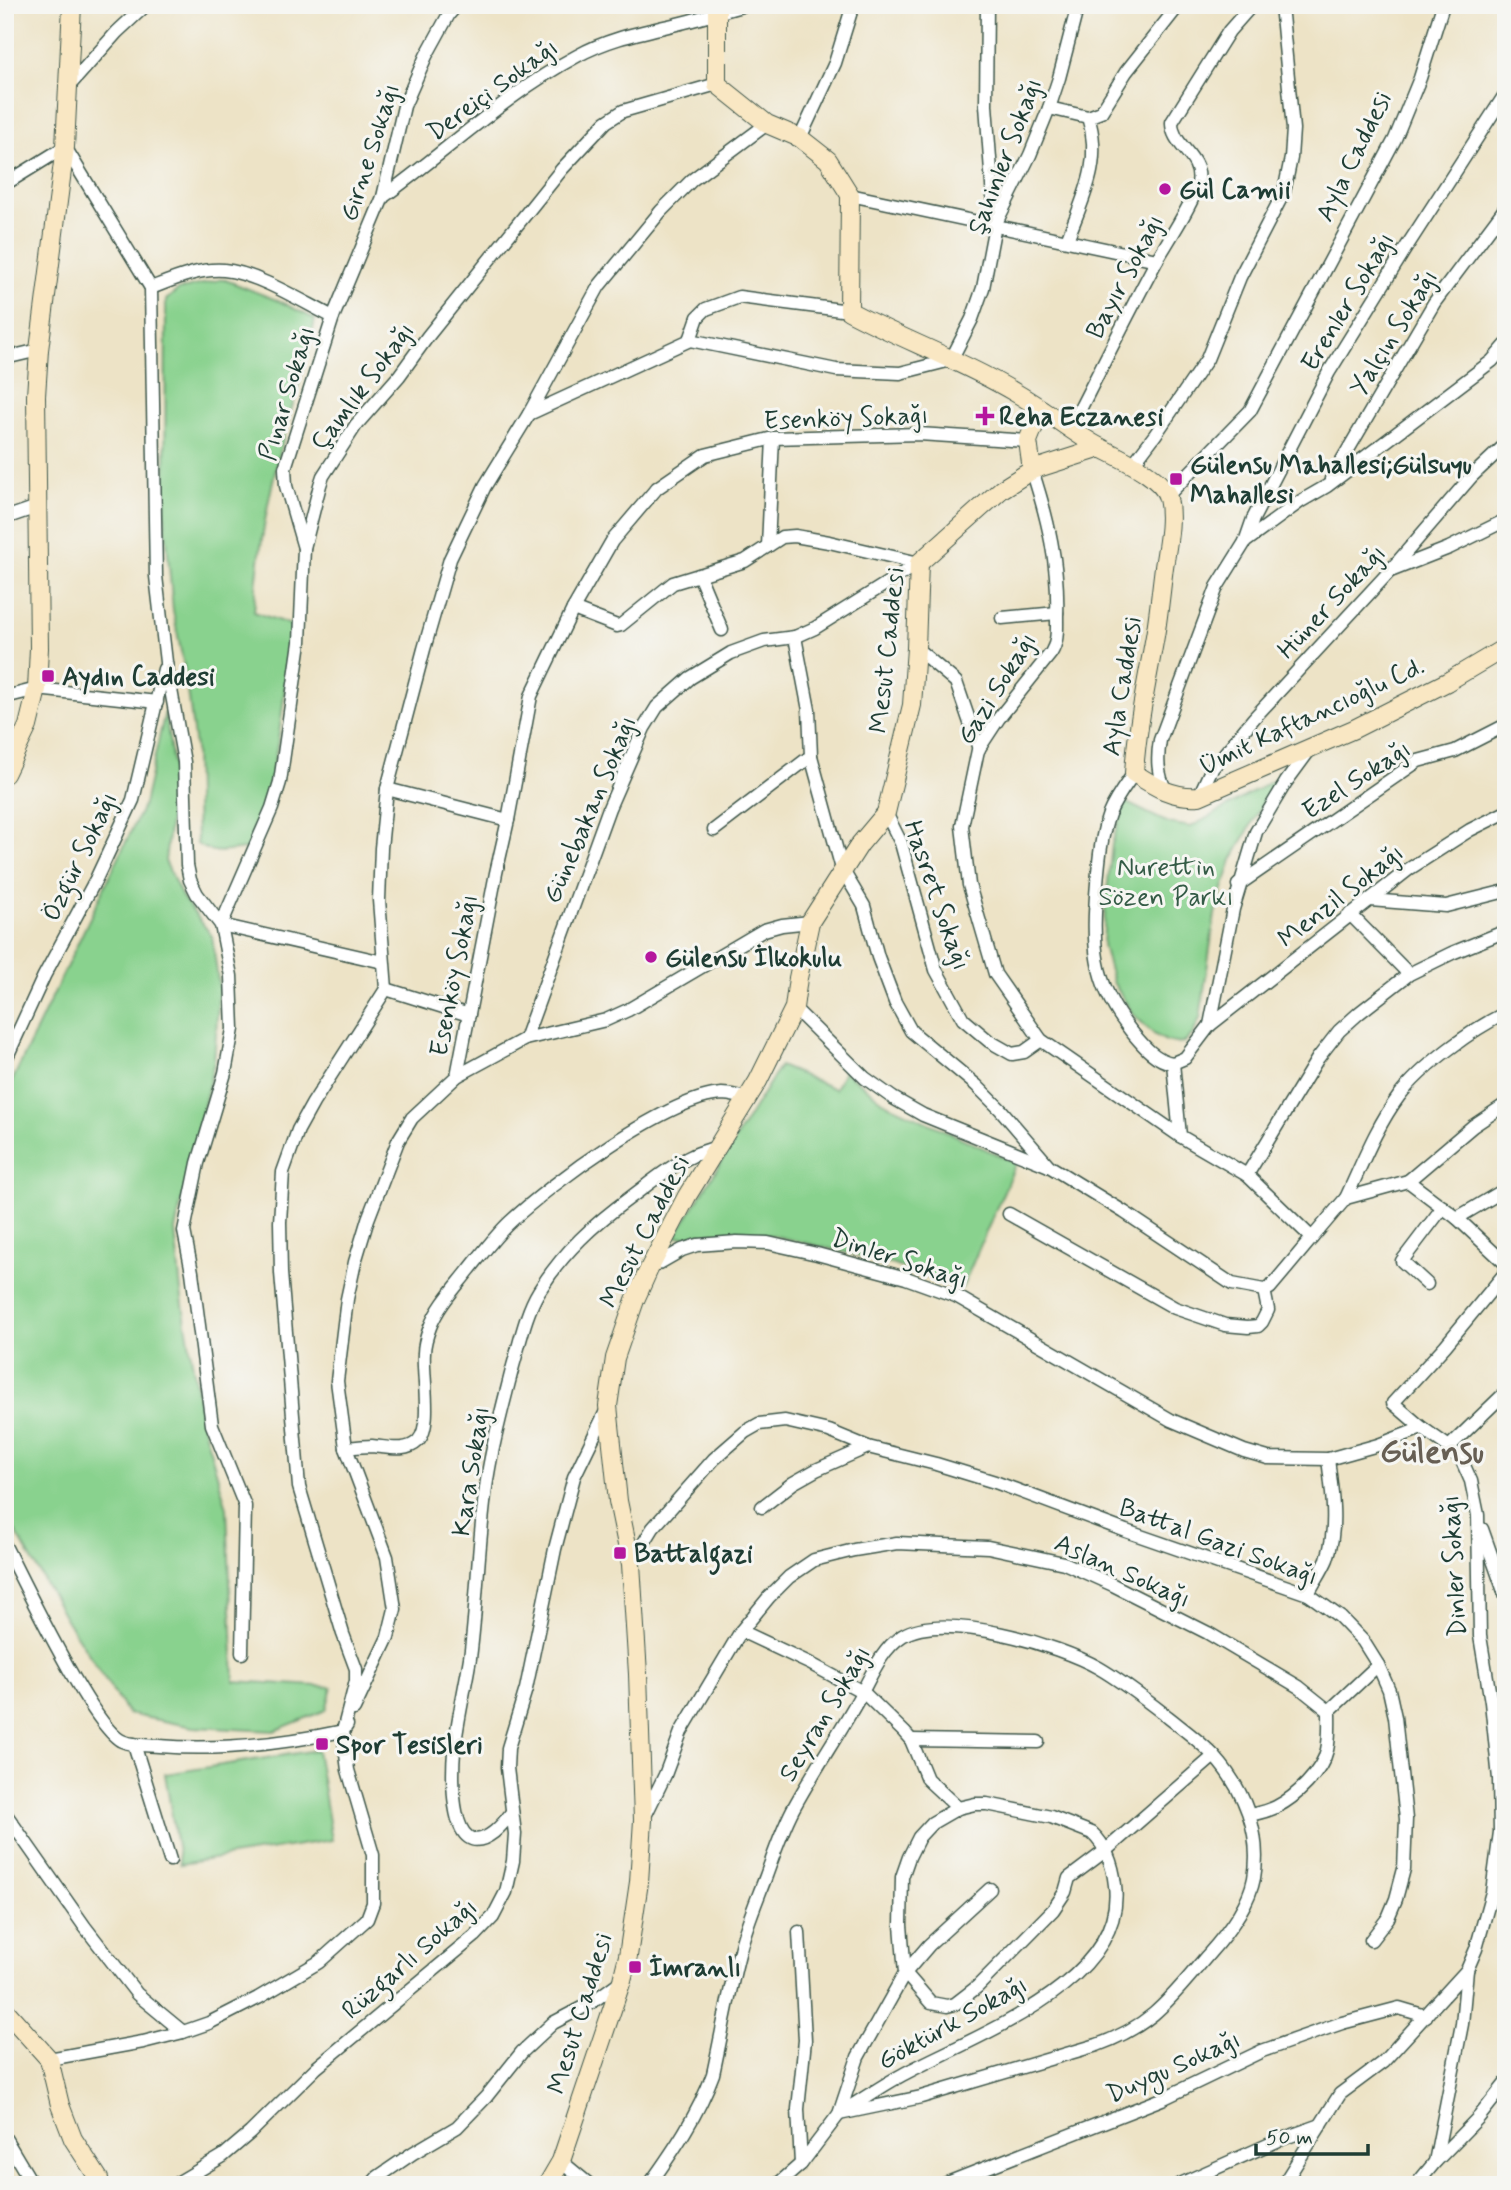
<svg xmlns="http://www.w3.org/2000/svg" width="1511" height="2190" font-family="Mynerve,sans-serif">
<rect width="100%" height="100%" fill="#f6f6f2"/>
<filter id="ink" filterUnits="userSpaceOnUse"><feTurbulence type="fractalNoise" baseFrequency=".0143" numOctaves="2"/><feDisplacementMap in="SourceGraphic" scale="14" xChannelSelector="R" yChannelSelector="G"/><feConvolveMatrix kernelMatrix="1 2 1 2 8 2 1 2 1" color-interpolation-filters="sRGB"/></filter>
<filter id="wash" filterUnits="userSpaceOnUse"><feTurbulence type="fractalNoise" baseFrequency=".00686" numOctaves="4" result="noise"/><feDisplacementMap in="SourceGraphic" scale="28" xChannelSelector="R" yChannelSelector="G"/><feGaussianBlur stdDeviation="1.57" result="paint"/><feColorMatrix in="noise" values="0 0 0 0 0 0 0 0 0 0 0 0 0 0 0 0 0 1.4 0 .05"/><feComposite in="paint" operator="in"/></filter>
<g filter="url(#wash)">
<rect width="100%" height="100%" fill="#ede3c6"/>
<g fill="#89d28e" stroke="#548861" stroke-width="2">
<path d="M223,279l56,22 36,18c-7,39 -20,75 -30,114 -16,57 -27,119 -31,179l37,13c-5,52 -9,105 -21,157 -5,24 -10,46 -24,67 -20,2 -31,7 -49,-5l-2,-96 -8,-66 -14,-71 -8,-91 1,-220 12,-10z"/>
<polygon points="165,712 175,779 165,861 182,897 212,936 219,988 214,1062 175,1230 181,1292 202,1423 227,1508 234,1681 332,1687 326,1710 274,1731 193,1727 128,1714 67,1621 5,1513 5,1096 144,804"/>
<polygon points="1276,779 1232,860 1215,914 1200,1018 1193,1034 1185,1042 1175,1043 1166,1041 1155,1035 1133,1014 1113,982 1103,945 1105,912 1112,844 1125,802 1168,823 1191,827"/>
<polygon points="780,1066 835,1089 844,1071 887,1104 1016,1163 962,1288 882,1261 771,1235 675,1237"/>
<polygon points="317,1750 332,1840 180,1864 165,1774"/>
</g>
</g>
<g filter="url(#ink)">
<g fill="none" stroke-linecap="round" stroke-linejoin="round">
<defs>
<g id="street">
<polyline points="987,5 986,105 995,225"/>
<polyline points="68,87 117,32 146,5"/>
<polyline points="1049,108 1088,117 1101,112 1126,72 1179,5"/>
<polyline points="800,138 835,63 853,5"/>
<polyline points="5,184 65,147 151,288 156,576 166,662 184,762 187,865 190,880 197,894 221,925 231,976 233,1029 225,1073 198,1163 184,1231 192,1272 212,1425 245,1506 242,1653"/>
<polyline points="850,195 1157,260"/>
<path d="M383,197c65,-47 123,-103 194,-141 36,-20 73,-25 112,-35 19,-5 37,-11 56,-16"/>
<path d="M1067,240c16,-42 36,-78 21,-123"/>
<path d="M151,288c23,-9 48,-20 73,-18 33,3 79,32 109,47l-48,151 1,18 18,62"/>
<polyline points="333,317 383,197 404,106 426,56 449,14 457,5"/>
<polyline points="690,340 698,317 706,309 739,297 849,311"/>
<polyline points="5,358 39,350"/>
<polyline points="529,414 690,340 836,370 900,373 951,360 972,319 983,288 995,225 1030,155 1049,108 1059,78 1078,5"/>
<path d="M1070,429c29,-57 58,-115 88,-171 10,-17 38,-60 40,-75 5,-27 -27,-37 -26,-61l57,-91 23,-26"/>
<polyline points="1133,464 1155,435 1207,359 1240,277 1284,192 1291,158 1293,129 1281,5"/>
<path d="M1032,470c16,49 27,94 25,146 0,13 1,26 -6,37l-52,65 -21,32 -16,76 7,59 26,89 46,66 139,96"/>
<polyline points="1331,479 1434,303 1506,207"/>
<polyline points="1168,495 1250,411 1395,139 1420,78 1443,5"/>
<polyline points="5,518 37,507"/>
<polyline points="1245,542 1253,519 1329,372 1407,246 1506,93"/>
<polyline points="768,546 773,438"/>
<polyline points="919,563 815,628 795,637 809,710 811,756 842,869 864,906 878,957 895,1002 911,1031 976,1085 1001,1110 1049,1166"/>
<polyline points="1393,570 1449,548 1506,520"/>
<polyline points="699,575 722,630"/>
<polyline points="573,609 612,541 657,488 705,455 773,438 919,434 1028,441"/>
<polyline points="1002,618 1057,613"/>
<polyline points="916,648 956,682 979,749"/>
<polyline points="5,697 37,689 157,702"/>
<path d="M1134,773c-9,13 -19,26 -25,41 -8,22 -10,46 -12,69 -5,59 -5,100 34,148 11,13 24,30 42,32l7,73 67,39 65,63 34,-40 62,-17 49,37 49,-29"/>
<polyline points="387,789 508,820"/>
<path d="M1166,791c-9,-17 -9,-33 -6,-51l57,-153 28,-45 56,-41 26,-15 165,-125 14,-16"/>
<polyline points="1199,796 1211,770 1254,718 1389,572 1471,477 1506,444"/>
<polyline points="886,813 901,843 936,970 963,1019 989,1041 1012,1054 1024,1052 1041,1040"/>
<polyline points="714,830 811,756"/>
<polyline points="1238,885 1418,761 1455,751 1506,725"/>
<polyline points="1370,900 1446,906 1506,891"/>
<polyline points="1350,914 1409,974"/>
<polyline points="383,962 221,925 272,808 280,782 300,642 304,548 320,485 323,476 356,425 399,376 428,336 562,169 606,122 623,111 717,84"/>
<polyline points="386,989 469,1015"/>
<polyline points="794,1008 865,1078 893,1098 923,1115 1049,1166 1124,1212 1232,1284 1264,1290 1270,1288 1312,1238"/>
<polyline points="1210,1025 1409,869 1470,830 1506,812"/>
<polyline points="525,1039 609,808 644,728 657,707 690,678 731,653 764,641 795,637"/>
<polyline points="5,1061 44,976 96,879 133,800 164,669"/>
<polyline points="1173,1063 1185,1058 1210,1025 1233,909 1256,832 1286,782 1311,748"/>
<polyline points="457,1076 525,1039 606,1020 628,1010 764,930 782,925 810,922"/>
<polyline points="1247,1175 1318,1058 1339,1031 1359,1013 1409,974 1452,953 1506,931"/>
<polyline points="1408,1181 1473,1126 1506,1104"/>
<path d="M1346,1198c16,-34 30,-71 53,-102 22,-29 73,-67 107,-83"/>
<polyline points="1009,1214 1175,1308 1225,1325 1248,1327 1258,1326 1262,1322 1268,1310 1264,1290"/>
<polyline points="1457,1218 1506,1264"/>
<polyline points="649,1269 682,1250 697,1245 737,1242 768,1243 817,1254 906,1278 956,1296 1171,1420 1244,1451 1268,1458 1328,1459 1378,1445 1422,1428 1449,1447 1462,1461 1471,1481 1478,1515 1480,1636 1491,1702 1499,1779 1500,1832 1492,1892 1476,1949 1467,1970 1383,2062 1340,2094 1283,2185"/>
<polyline points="1427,1284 1402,1261 1443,1207"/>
<polyline points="1422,1428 1393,1403 1445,1346 1506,1272"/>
<polyline points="1449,1447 1506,1392"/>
<path d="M346,1448c9,-1 18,-2 26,-2 15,1 34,7 46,-5 15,-15 4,-67 6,-88 0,-9 3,-18 6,-26 8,-21 25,-39 39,-57 13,-16 26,-34 41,-48 40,-38 158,-125 212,-128 8,0 18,3 26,4"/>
<polyline points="762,1507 793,1483 816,1470 868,1447"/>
<polyline points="1482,1529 1506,1597"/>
<path d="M5,1546c18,35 88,182 117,195 11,5 25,4 37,5 63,5 123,-2 184,-15l4,-6"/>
<polyline points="631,1564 653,1528 714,1459 745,1432 759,1424 785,1421 829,1431 868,1447 936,1464 995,1482 1126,1531 1308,1594 1340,1617 1363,1641 1378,1665 1389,1690 1395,1717 1406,1819 1404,1869 1396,1899 1388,1918 1371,1940"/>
<path d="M1308,1594c6,-12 14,-23 19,-35 11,-31 5,-68 1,-100"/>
<polyline points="741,1631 809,1663 863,1692 904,1732 911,1740 927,1779 958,1808"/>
<polyline points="354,1709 388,1637 395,1609 387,1557 346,1448 337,1381 347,1299 355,1262 368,1219 398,1141 412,1118 457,1076 496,873 508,820 531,696 573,609 617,626 621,625 673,583 745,561 782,537 795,536 829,542 919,563"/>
<polyline points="911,1740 1038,1742"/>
<polyline points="134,1744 170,1860"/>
<path d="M512,1812c-5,7 -11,14 -18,20 -45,35 -42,-59 -40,-80 3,-31 11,-63 16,-94 8,-61 8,-123 18,-184 6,-37 16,-72 25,-108 7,-24 13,-54 26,-75 24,-39 55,-67 92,-94 19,-14 39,-31 61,-41 8,-4 16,-6 25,-9"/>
<polyline points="5,1813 85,1927 137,1994 183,2032"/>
<path d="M1250,1815c9,-2 18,-4 26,-8 20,-10 46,-35 51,-57 3,-13 2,-26 2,-39l49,-46"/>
<polyline points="644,1818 665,1775 681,1732 741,1631 769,1597 789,1577 814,1560 854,1550 897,1543 988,1547 1064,1563 1113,1585 1208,1633 1299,1687 1329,1711"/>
<polyline points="990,1889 929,1945 905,1973 931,2003 947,2006 955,2004 977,1987 1053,1910 1065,1892 1069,1878 1105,1851 1214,1756"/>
<polyline points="799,1932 805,2040 798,2109 801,2164"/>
<polyline points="49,2059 143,2042 183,2032 209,2023 258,1998 319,1962 367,1919 373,1903 373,1855 348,1770 343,1731 356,1681 356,1669 343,1634 299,1487 281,1273 280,1222 283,1172 298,1130 313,1103 386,989 379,900 381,848 387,789 424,649 450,559 485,486 529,414 599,286 661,211 692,180 767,124"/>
<polyline points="5,2138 33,2185"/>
<polyline points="561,2161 590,2185"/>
<polyline points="1435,2162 1462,2024 1467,1970"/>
<polyline points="174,2185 223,2156 250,2133 316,2068 475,1936 493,1917 506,1892 513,1861 515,1834 507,1768 508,1748 526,1689 555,1549 574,1477 608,1407"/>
<polyline points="371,2185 378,2177 413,2153 457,2127 486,2097 522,2052 553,2023 591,2003 621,1981"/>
<path d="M649,2185c25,-35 49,-70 64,-111 9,-41 16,-83 27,-124 6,-25 17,-50 26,-74 8,-22 16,-46 27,-67 19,-35 42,-69 62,-104 14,-23 24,-54 47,-69 41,-26 157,9 197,32 24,14 47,32 69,49 15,12 33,25 46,39 30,33 48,78 40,122 -5,27 -29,58 -47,78 -37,43 -54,69 -110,89l-176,52 -82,17"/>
<path d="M777,2185l24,-21 38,-50 19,-57 47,-84 -4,-48 1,-48 7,-20 10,-20 13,-14 26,-15 17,-4h12l64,13 41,16c14,13 21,33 23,52 12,99 -144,152 -213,190 -19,10 -36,22 -55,34"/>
<polyline points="942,2185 1162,2099 1262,2051 1342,2023 1399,2008 1426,2016"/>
<polyline points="1178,2185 1279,2140 1321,2125"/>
<polyline points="1416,2185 1435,2162 1479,2117 1506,2083"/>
</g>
<g id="secondary">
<path d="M717,5v79l50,40 33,14 28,22 22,35 -1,116c54,29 114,50 167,82 26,15 50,34 76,50 20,12 70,31 76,55 5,22 -1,48 -4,69 -3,23 -5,46 -9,69 -8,46 -18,90 -21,137 21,14 39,25 65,23l155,-67 93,-47 59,-35"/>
<polyline points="1032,470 1028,441 1041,409"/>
<polyline points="5,774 28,726 37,689 39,648 36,396 39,350 65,147 72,5"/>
<polyline points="5,2010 49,2059 60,2105 73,2139 99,2179 100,2185"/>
<polyline points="547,2185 561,2161 622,1980 628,1956 639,1882 643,1820 638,1674 631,1564 618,1501 608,1406 615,1358 635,1300 649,1269 687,1196 758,1081 794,1008 798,978 810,922 860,844 886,813 912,705 916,648 919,563 1002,489 1032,470 1101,448"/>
</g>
</defs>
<use href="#street" stroke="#3e564a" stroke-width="15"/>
<use href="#secondary" stroke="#3e564a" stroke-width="20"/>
<use href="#street" stroke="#fff" stroke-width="12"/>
<use href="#secondary" stroke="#f9e7c3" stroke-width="18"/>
</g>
</g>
<g fill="#b5179e" stroke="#f6f6f2" stroke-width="2.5">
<circle cx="1165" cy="189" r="7"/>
<path d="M981.5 405.5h7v7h7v7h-7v7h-7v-7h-7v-7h7z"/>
<rect x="1169" y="472" width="14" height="14" rx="3.5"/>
<rect x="41" y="669" width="14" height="14" rx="3.5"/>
<circle cx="651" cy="957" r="7"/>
<rect x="613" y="1546" width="14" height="14" rx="3.5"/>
<rect x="315" y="1737" width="14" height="14" rx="3.5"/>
<rect x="628" y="1960" width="14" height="14" rx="3.5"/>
</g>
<g text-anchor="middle" stroke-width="6" stroke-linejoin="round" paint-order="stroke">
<g font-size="26" fill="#1f3d34" stroke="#f6f6f2">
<text transform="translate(492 89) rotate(-36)" y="9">Dereiçi Sokağı</text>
<text transform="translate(369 152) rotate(-72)" y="9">Girne Sokağı</text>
<text transform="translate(1004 156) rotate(-69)" y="9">Şahinler Sokağı</text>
<text transform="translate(1353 156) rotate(-64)" y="9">Ayla Caddesi</text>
<text transform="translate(1124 276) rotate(-62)" y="9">Bayır Sokağı</text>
<text transform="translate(1347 301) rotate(-59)" y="9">Erenler Sokağı</text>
<text transform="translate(1393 332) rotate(-58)" y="9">Yalçın Sokağı</text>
<text transform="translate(362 386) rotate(-53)" y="9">Çamlık Sokağı</text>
<text transform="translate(286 393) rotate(-73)" y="9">Pınar Sokağı</text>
<text transform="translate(846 417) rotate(-2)" y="9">Esenköy Sokağı</text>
<text transform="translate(1331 601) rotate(-47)" y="9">Hüner Sokağı</text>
<text transform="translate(886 650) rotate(-84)" y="9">Mesut Caddesi</text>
<text transform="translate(1121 686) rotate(-81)" y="9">Ayla Caddesi</text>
<text transform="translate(996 688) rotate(-58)" y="9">Gazi Sokağı</text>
<text transform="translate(1311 715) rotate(-25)" y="9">Ümit Kaftancıoğlu Cd.</text>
<text transform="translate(1356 779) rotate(-33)" y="9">Ezel Sokağı</text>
<text transform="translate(589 809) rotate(-67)" y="9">Günebakan Sokağı</text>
<text transform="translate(79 856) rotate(-64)" y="9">Özgür Sokağı</text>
<text transform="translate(938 895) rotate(71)" y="9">Hasret Sokağı</text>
<text transform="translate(1340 895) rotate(-38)" y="9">Menzil Sokağı</text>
<text transform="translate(453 975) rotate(-79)" y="9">Esenköy Sokağı</text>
<text transform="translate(644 1231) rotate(-63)" y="9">Mesut Caddesi</text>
<text transform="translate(900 1258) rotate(18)" y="9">Dinler Sokağı</text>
<text transform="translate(470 1471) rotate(-81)" y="9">Kara Sokağı</text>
<text transform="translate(1219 1541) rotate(20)" y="9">Battal Gazi Sokağı</text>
<text transform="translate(1453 1566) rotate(-93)" y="9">Dinler Sokağı</text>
<text transform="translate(1123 1570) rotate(24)" y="9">Aslan Sokağı</text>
<text transform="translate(824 1713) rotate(-59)" y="9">Seyran Sokağı</text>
<text transform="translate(409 1958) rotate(-41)" y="9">Rüzgarlı Sokağı</text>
<text transform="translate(579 2013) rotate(-73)" y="9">Mesut Caddesi</text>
<text transform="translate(952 2022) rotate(-29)" y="9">Göktürk Sokağı</text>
<text transform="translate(1173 2066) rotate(-24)" y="9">Duygu Sokağı</text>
</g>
<g font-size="26" font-weight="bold" fill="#1f3d34" stroke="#f6f6f2" text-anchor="start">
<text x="1179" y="198">Gül Camii</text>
<text x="999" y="425">Reha Eczanesi</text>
<text x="1190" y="473">Gülensu Mahallesi;Gülsuyu<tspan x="1190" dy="30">Mahallesi</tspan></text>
<text x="62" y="685">Aydın Caddesi</text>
<text x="665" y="966">Gülensu İlkokulu</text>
<text x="634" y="1562">Battalgazi</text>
<text x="336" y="1753">Spor Tesisleri</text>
<text x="649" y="1976">İmranlı</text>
</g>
<g font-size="26" fill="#345b46" stroke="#f6f6f2">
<text x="1166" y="875">Nurettin<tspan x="1166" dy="30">Sözen Parkı</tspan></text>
</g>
<g font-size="33" font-weight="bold" fill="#675f54" stroke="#f6f6f2">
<text x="1432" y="1462">Gülensu</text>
</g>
</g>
<rect width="1511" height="2190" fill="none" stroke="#f6f6f2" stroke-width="28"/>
<path d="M1256 2144v10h112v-10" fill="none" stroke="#1f3d34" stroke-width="3.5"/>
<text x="1266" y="2144" font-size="21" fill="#1f3d34" stroke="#f6f6f2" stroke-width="5" paint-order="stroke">50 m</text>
</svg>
